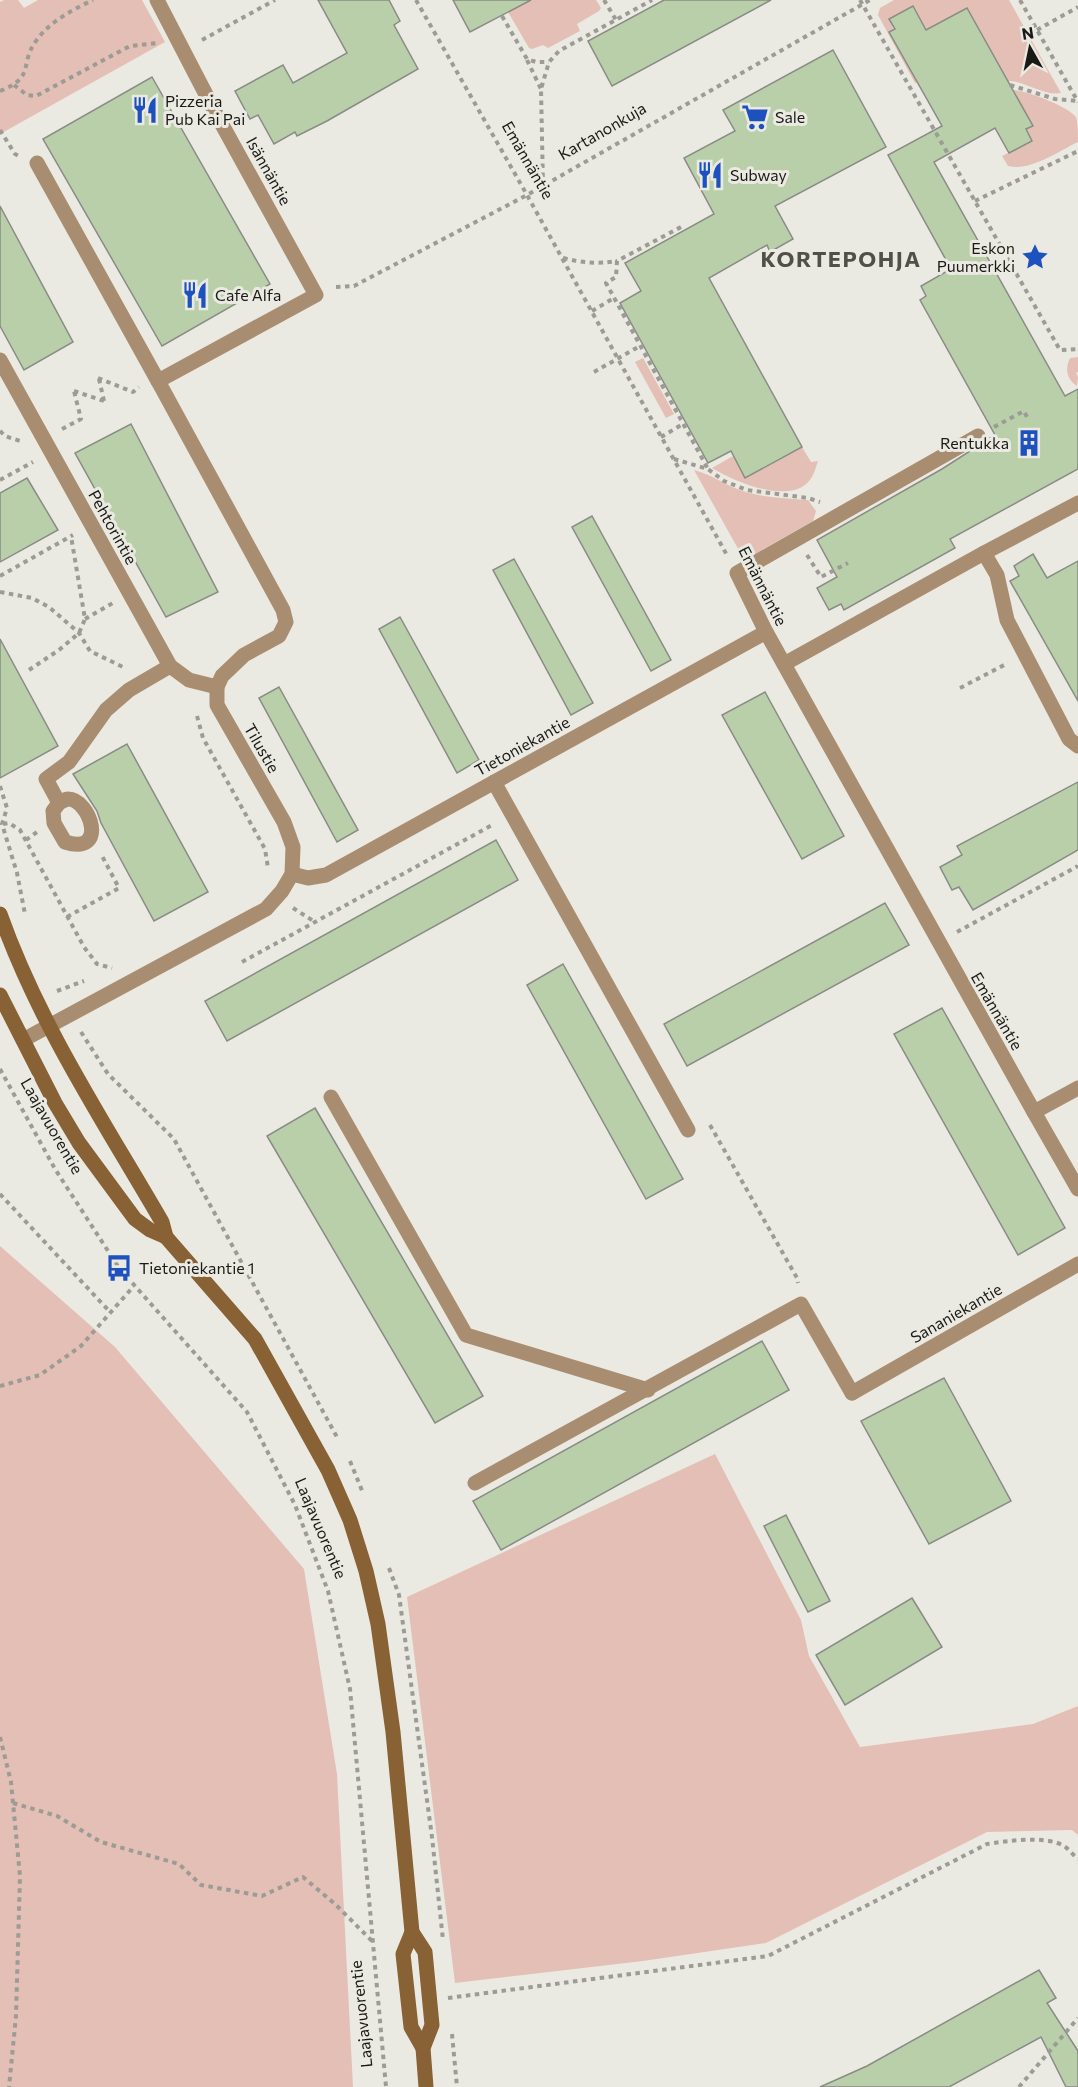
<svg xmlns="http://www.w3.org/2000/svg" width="1078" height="2087" font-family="Commissioner,sans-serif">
<rect width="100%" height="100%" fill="#ebeae2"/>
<g fill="#e4bfb5">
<polygon points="4,0 18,0 24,8 38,0 142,0 165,42 0,134 0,2"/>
<polygon points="531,0 596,0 601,8 599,11 577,24 580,31 548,48 543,45 532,49 529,48 508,12"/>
<path d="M894,0h115l52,93c-18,3 -35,-12 -53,-12l-77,-43 -18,-32 -24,13 28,63 -2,1 -37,-68 2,-7z"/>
<path d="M1013,90c14,1 54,16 63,27 2,6 2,18 2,25 -19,9 -49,30 -70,24l-6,-10 30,-15 -6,-12 6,-3z"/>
<path d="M1078,357v15l-2,1 2,4 -1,9c-11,-7 -12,-18 -7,-28z"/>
<polygon points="643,358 674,414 666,418 635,362"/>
<path d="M802,447l9,15 7,-1c-3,9 -5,18 -13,24 -23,17 -72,-4 -93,-17l21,-12 13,22z"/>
<path d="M694,470c19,5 34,17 52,22 20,6 41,6 62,8l8,11 -3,10 -58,33h-14z"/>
<polygon points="0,1246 115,1347 304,1569 337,1774 353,2087 0,2087"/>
<polygon points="715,1454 801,1620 809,1656 860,1747 1033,1724 1078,1706 1078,1835 1072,1830 987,1832 766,1943 643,1961 455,1983 407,1597"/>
</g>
<g fill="#b9cfa9" stroke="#888c85" stroke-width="1.5">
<polygon points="318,0 389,0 400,21 394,25 418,69 327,121 297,136 295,132 274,144 258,115 250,119 235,91 283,65 293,83 347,53"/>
<polygon points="453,0 531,0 470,32"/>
<polygon points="664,0 771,0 612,86 588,41"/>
<polygon points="913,6 926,30 967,8 1033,126 1026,129 1032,141 1009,153 995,128 934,162 1065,396 1078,389 1078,469 950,539 955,548 844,610 841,604 829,610 817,588 837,577 817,540 942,469 995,435 920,300 926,296 921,286 951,269 888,155 942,126 889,32 895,29 889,19"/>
<polygon points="833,50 886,147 775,206 793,239 770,252 767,245 709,278 802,447 745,478 731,451 708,463 620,303 641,291 625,263 714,214 684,158 735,131 723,110"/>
<polygon points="152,77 270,284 162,346 43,139"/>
<polygon points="0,206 73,342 24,370 0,326"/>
<polygon points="131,424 218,592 166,617 75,453"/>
<polygon points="27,478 58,530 0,562 0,493"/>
<polygon points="592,516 671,660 651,671 572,527"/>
<polygon points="1033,554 1047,578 1078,561 1078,701 1010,581 1019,576 1014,566"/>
<polygon points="514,559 593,703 571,715 493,570"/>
<polygon points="400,617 479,760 457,773 379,629"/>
<polygon points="0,639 58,746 0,778"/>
<polygon points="279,687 358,830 337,842 259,698"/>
<polygon points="765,692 844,836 802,859 722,715"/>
<polygon points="127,744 208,892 154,921 101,823 97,811 73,774"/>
<polygon points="1078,782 1078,850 973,910 959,887 952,890 940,867 962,855 957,846"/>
<polygon points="496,840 518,880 227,1041 205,1001"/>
<polygon points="885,903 909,945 687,1066 664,1024"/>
<polygon points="563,964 683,1179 646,1199 527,985"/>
<polygon points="942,1008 1065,1228 1018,1255 894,1034"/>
<polygon points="315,1108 483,1396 435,1423 267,1136"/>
<polygon points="762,1341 789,1390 501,1550 473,1501"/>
<polygon points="944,1378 1011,1501 929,1544 861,1421"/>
<polygon points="786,1515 830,1601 808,1612 764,1526"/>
<polygon points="912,1598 942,1647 845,1705 816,1655"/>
<polygon points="1039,1970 1056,1998 1047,2003 1078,2051 1078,2087 1066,2087 1041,2037 949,2087 820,2087 867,2066"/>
</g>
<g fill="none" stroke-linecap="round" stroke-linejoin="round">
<g stroke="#9c9b95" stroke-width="4" stroke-dasharray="4.5 4.5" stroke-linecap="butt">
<polyline points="416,0 527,195 728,557"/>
<polyline points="604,0 616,20"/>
<polyline points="860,0 1060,350 1078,349"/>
<polyline points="1020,0 1078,102"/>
<polyline points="502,16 527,59 536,62 549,62"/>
<polyline points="1037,30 1078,7"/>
<polyline points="202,40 275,0"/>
<polyline points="527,60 541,89"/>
<polyline points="14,85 27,95 36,96 130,46 157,43"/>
<polyline points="1010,85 1055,99 1078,101"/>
<path d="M0,91c36,-14 19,-27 36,-50 13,-19 36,-31 57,-41"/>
<polyline points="0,130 15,154 19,156"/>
<polyline points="543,186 541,89 549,62 559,51 652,0"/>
<polyline points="975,201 1078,151"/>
<polyline points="681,227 617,261 616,277 606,283 708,469"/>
<path d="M563,258c20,5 34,6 54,3"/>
<polyline points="336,287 354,286 527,195 870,0"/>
<polyline points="592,311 614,298"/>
<polyline points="594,372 640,346"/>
<polyline points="98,378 133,392 139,387"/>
<polyline points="99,379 104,401"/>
<polyline points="74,391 104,401"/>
<polyline points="994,427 1024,411 1027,417"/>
<polyline points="62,429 81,419 74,391"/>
<polyline points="0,431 5,436 20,441"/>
<polyline points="661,437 683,424"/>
<polyline points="674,459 708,469 724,481 747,490 808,498 820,502"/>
<polyline points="0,480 33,462"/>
<polyline points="807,555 821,577 848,563"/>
<polyline points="0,576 73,535"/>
<polyline points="0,592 32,598 49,607 79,633 90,651 125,668"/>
<polyline points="85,619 113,603"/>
<polyline points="29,670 59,650 79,633 85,619 71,536"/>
<polyline points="960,688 1008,663"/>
<polyline points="197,716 203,738 265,849 268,868"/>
<polyline points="0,786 7,808 2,824 17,873 25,914"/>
<polyline points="3,824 9,823 20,830 84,947 97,964 112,968"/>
<polyline points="26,840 37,832"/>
<polyline points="293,908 315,922"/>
<polyline points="67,917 119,888 101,854"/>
<polyline points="957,932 1078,866"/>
<polyline points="242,962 494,824"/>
<polyline points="57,991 84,981"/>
<polyline points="81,1032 108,1074 174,1139 338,1439"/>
<polyline points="0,1069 55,1169 119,1268 247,1412 295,1505 328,1591 350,1689 386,2087"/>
<polyline points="710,1125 797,1278 798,1283"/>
<polyline points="0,1194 110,1312"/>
<polyline points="0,1386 40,1375 81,1346 133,1287"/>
<polyline points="350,1461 363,1493"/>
<polyline points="389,1568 399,1595 432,1837 443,1940"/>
<polyline points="0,1737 11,1782 20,1876 16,2016 9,2087"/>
<polyline points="13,1803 57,1816 101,1842 179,1864 201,1885 262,1896 303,1877 335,1904 372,1941"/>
<path d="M448,1998l320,-42 219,-112c20,-3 59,-9 77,2 5,3 9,9 14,13"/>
<polyline points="452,2034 457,2087"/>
<polyline points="1019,2087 1078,2018"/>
</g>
<g stroke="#a98d71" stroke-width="15">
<polyline points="37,163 158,381 316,295 214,110 157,0"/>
<polyline points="1078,503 984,553 997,575 1007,620 1069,739 1078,746"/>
<polyline points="766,632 1034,1112"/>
<polyline points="784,664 984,553"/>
<polyline points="494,782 688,1130"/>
<path d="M59,803l-6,8 1,12 11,19c44,14 25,-43 3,-43 -3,0 -6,3 -9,4l-13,-24 23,-17 37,-52 23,-20 41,-24"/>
<polyline points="331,1097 466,1335 648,1390"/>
<polyline points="475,1483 801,1304 852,1393"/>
</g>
<g stroke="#a98d71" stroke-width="15">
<polyline points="0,360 170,666 189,680 217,687"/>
<polyline points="292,874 308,878 326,875 766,632 737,573 978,436"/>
<polyline points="23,1040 266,909 282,891 292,874 293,847 284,822 217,705 217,687 222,676 244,655 279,636 286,622 283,610 158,381"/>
<polyline points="1078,1088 1034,1112 1078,1189"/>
<polyline points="852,1393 1078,1264"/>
</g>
<g stroke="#886135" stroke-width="15">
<path d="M0,914c39,110 104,208 162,308l4,15"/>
<polyline points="0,995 55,1103 79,1143 135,1219 150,1230 166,1237 255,1339 328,1470 350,1520 366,1571 378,1624 393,1732 412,1932 425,1952 432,2025 423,2048 426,2087"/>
<polyline points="412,1932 403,1954 411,2027 423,2048"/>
</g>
</g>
<defs>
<symbol id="restaurant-bare" viewBox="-9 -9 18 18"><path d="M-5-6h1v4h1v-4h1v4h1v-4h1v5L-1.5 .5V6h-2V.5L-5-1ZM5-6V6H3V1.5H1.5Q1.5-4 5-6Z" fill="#1c51be" stroke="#ebeae2" stroke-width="2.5" paint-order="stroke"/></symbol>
<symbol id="supermarket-bare" viewBox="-9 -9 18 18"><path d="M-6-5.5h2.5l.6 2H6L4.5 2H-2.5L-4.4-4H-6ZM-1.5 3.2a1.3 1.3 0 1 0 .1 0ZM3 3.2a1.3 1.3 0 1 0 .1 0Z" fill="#1c51be" stroke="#ebeae2" stroke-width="2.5" paint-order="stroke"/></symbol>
<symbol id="sight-bare" viewBox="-9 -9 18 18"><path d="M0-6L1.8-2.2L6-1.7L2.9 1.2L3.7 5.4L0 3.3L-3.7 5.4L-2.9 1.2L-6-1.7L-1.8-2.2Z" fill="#1c51be" stroke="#ebeae2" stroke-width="2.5" paint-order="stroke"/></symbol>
<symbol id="building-bare" viewBox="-9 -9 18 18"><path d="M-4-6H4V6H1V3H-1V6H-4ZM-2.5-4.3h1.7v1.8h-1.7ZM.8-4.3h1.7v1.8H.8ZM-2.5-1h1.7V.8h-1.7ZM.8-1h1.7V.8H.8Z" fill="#1c51be" stroke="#ebeae2" stroke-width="2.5" paint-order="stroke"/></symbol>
<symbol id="bus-bare" viewBox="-9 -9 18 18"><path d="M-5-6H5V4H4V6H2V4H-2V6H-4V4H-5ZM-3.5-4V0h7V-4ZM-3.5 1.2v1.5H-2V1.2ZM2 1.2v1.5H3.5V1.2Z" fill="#1c51be" stroke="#ebeae2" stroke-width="2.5" paint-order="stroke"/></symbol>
</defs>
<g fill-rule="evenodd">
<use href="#restaurant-bare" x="126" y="91" width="38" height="38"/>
<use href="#supermarket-bare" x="736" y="98" width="38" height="38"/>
<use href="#restaurant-bare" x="691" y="156" width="38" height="38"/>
<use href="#sight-bare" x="1016" y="238" width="38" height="38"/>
<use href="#restaurant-bare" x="176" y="276" width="38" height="38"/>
<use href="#building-bare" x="1010" y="424" width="38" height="38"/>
<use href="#bus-bare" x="100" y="1249" width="38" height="38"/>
</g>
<g text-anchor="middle" stroke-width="6" stroke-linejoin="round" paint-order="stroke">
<g font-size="16" fill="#191916" stroke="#ebeae2" text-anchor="start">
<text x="165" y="107">Pizzeria<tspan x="165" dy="18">Pub Kai Pai</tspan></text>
<text x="775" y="123">Sale</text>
<text x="730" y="181">Subway</text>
<text x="1015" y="254" text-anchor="end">Eskon<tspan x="1015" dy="18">Puumerkki</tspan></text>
<text x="215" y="301">Cafe Alfa</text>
<text x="1009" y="449" text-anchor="end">Rentukka</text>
<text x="139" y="1274">Tietoniekantie 1</text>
</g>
<g font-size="16" fill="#191916" stroke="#ebeae2">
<text transform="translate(602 131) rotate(-30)" y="6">Kartanonkuja</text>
<text transform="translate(528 160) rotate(60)" y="6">Emännäntie</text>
<text transform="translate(269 171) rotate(61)" y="6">Isännäntie</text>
<text transform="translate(113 527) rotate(61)" y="6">Pehtorintie</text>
<text transform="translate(763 586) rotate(63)" y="6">Emännäntie</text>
<text transform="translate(522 746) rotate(-29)" y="6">Tietoniekantie</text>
<text transform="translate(262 748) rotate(60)" y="6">Tilustie</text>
<text transform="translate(997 1011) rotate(60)" y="6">Emännäntie</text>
<text transform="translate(52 1126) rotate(60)" y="6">Laajavuorentie</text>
<text transform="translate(956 1313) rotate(-30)" y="6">Sananiekantie</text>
<text transform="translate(321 1528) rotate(67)" y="6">Laajavuorentie</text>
<text transform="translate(361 2014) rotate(-96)" y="6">Laajavuorentie</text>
</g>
<g font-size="22" font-weight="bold" letter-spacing="1.5" fill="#504f48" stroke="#ebeae2">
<text x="841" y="267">KORTEPOHJA</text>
</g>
</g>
<g transform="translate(1030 48) rotate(351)" stroke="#ebeae2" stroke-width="4.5" paint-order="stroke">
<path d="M0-4.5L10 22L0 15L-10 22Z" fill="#191916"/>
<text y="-9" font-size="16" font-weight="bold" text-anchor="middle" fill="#191916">N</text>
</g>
</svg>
